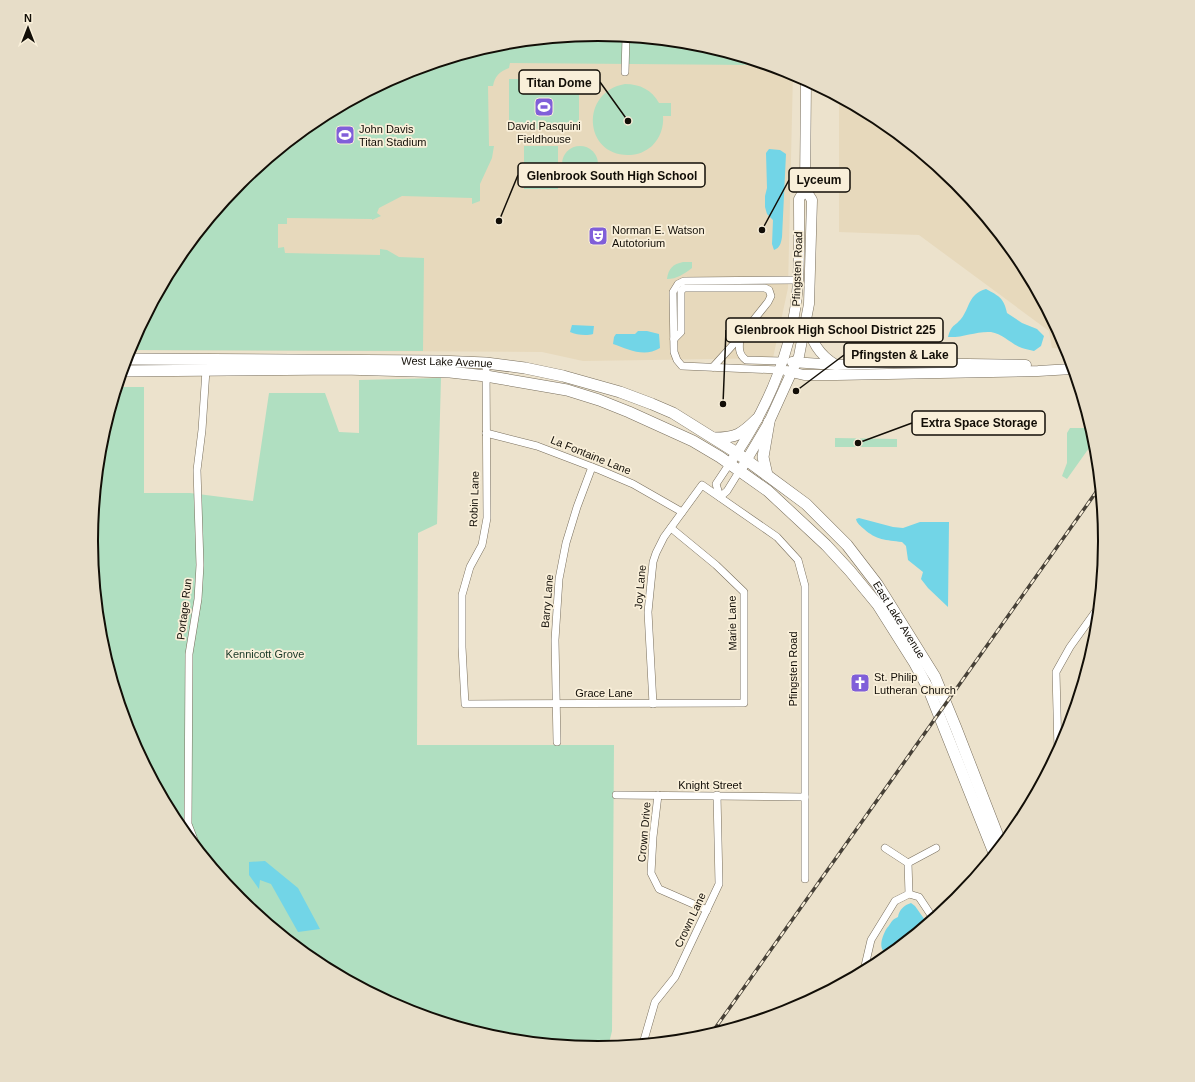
<svg xmlns="http://www.w3.org/2000/svg" width="1195" height="1082" font-family="Arial,sans-serif">
<rect width="100%" height="100%" fill="#ece2cc"/>
<g fill="#e7d9bc">
<polygon points="598,34 697,44 793,73 788,288 773,358 583,361 542,352 128,350 176,259 239,182 316,119 404,73 499,44"/>
<polygon points="839,98 879,120 956,183 1019,260 1066,349 1052,348 1049,331 919,235 839,232"/>
</g>
<g fill="#b0dfc1">
<path d="M598,34l99,10 56,17v4l-243,-2 -1,5c-10,4 -14,8 -16,18h-5l1,60h5l-2,12 -12,26v17l-8,3v-6l-70,-2 -23,12 -2,5 4,3 -9,4v-1l-85,-1v6h-9v24l6,-1 1,6 95,2v-6l7,1 12,7 25,1 -1,93 -295,-1 48,-91 63,-77 77,-63 88,-46 95,-29z"/>
<rect x="509" y="79" width="70" height="50"/>
<path d="M625,84c15,0 27,6 34,19h12v13h-8c1,11 -3,22 -11,30 -6,5 -14,9 -22,9 -46,2 -51,-63 -5,-71z"/>
<rect x="524" y="146" width="34" height="43"/>
<circle cx="580" cy="164" r="18"/>
<path d="M683,262h9v6c-8,6 -15,11 -25,11 1,-10 6,-15 16,-17z"/>
<polygon points="441,378 437,524 418,533 417,745 614,745 612,1031 608,1047 597,1048 498,1038 403,1009 316,962 239,899 176,822 129,735 100,640 91,541 100,442 117,387 144,387 144,493 190,493 253,501 269,393 325,393 339,432 359,433 359,380"/>
<polygon points="1070,428 1091,428 1094,441 1067,479 1062,476 1067,463 1067,433"/>
<polygon points="835,438 897,439 897,447 835,447"/>
</g>
<g fill="#72d5e7">
<path d="M769,149l11,1 6,4 -4,83c-1,6 -2,11 -8,13l-2,-6 1,-24 -6,-6 -2,-7v-11l2,-8 -1,-35z"/>
<path d="M986,289c13,7 18,9 21,24l15,10 15,6 7,7 -3,10 -7,5c-4,-1 -9,-2 -12,-3 -11,-4 -19,-14 -31,-16 -15,-1 -29,6 -43,5 4,-13 5,-9 13,-18 9,-11 7,-25 25,-30z"/>
<path d="M572,325l22,1 -1,8c-6,2 -17,1 -23,-2z"/>
<path d="M638,331h9l12,3 1,14c-16,10 -32,1 -47,-4l1,-7 2,-3h19z"/>
<path d="M859,518l34,9 10,1 17,-6h29l-1,85 -20,-19 -7,-9 2,-7 -15,-12 -2,-14 -4,-4c-16,-2 -26,-2 -38,-13 -3,-3 -7,-5 -8,-10z"/>
<polygon points="265,861 298,888 320,929 298,932 271,884 260,880 259,889 249,875 249,862"/>
<path d="M911,903l4,3 12,17 -37,31c-14,-2 -8,-18 -3,-26 2,-2 4,-6 6,-8 1,-1 3,-2 5,-3 1,-7 6,-12 13,-14z"/>
</g>
<g fill="none" stroke-linecap="round" stroke-linejoin="round">
<defs>
<g id="street">
<polyline points="625,72 626,37"/>
<path d="M740,337c-1,10 -2,17 6,23l36,1"/>
<polyline points="674,339 681,332 681,291 684,288 765,288 769,290 771,296 768,302 740,337 713,367"/>
<polyline points="486,363 487,518 482,545 470,567 462,595 462,647 465,704 744,703 744,592 716,565 671,528"/>
<polyline points="779,370 682,366 677,360 674,352 673,292 678,284 684,281 798,280"/>
<polyline points="486,433 537,446 600,470 633,484 682,512"/>
<polyline points="720,497 716,484 730,463"/>
<polyline points="720,497 727,491 740,470"/>
<polyline points="653,704 648,612 653,562 656,553 664,537 702,485 777,537 798,560 805,586 805,879"/>
<polyline points="557,742 555,640 559,579 566,543 577,507 592,467"/>
<polyline points="1058,751 1056,672 1070,647 1098,608"/>
<polyline points="616,795 805,797"/>
<polyline points="658,795 653,837 651,873 659,889 707,910"/>
<polyline points="885,848 908,863 909,894"/>
<polyline points="198,850 188,824 189,654 198,599 200,565 197,470 202,430 206,370"/>
<polyline points="908,863 936,848"/>
<polyline points="864,970 871,940 895,901 909,894 919,897 933,918"/>
<polyline points="641,1044 644,1040 655,1002 675,977 719,884 717,795"/>
</g>
<g id="secondary">
<path d="M807,322c5,20 11,32 29,43"/>
<polyline points="792,362 836,365 902,363 1026,365"/>
<polyline points="787,371 804,375 836,375 1038,371 1072,369"/>
<path d="M730,463c35,-50 61,-107 67,-169 3,-31 2,-63 2,-95l6,-10 1,-109"/>
<polyline points="743,466 769,422 799,356 809,304 812,200 805,189"/>
</g>
<g id="primary">
<path id="s1" d="M126,359l312,2 48,2 39,5 38,8 57,16 32,12 21,9 64,40 69,51 41,41 30,39 58,93 21,51 45,116"/>
<polyline points="122,371 343,369 450,372 486,376 567,390 599,400 629,412 693,441 720,457 768,491 826,545 850,571 878,605 914,662 929,690 994,853"/>
<path d="M714,438c22,0 28,-4 43,-19"/>
<polyline points="767,475 763,457 769,422"/>
</g>
</defs>
<use href="#street" stroke="#786e5c" stroke-width="8"/>
<use href="#secondary" stroke="#786e5c" stroke-width="11"/>
<use href="#primary" stroke="#786e5c" stroke-width="12"/>
<use href="#street" stroke="#fff" stroke-width="7"/>
<use href="#secondary" stroke="#fff" stroke-width="10"/>
<use href="#primary" stroke="#fff" stroke-width="11"/>
<defs>
<polyline id="rail" points="711,1034 1099,488"/>
</defs>
<use href="#rail" stroke="#474137" stroke-width="3.5"/>
<use href="#rail" stroke="#f9efd9" stroke-width="2" stroke-dasharray="6" stroke-linecap="butt"/>
</g>
<defs>
<symbol id="stadium-square" viewBox="-11 -11 22 22"><rect x="-9" y="-9" width="18" height="18" rx="4" fill="#805fd9" stroke="#f9efd9"/><path d="M0-5a6.5 5 0 1 0 0 10a6.5 5 0 1 0 0-10ZM-3.5-1.8h7v3.6h-7Z" fill="#fff"/></symbol>
<symbol id="theatre-square" viewBox="-11 -11 22 22"><rect x="-9" y="-9" width="18" height="18" rx="4" fill="#805fd9" stroke="#f9efd9"/><path d="M-5-5.5Q0-4 5-5.5V0Q5 5 0 6Q-5 5-5 0ZM-3.3-2.5H-1v1.5H-3.3ZM1-2.5H3.3v1.5H1ZM-2.8 1Q0 5.5 2.8 1Z" fill="#fff"/></symbol>
<symbol id="church-square" viewBox="-11 -11 22 22"><rect x="-9" y="-9" width="18" height="18" rx="4" fill="#805fd9" stroke="#f9efd9"/><path d="M-1.2-6h2.4v3.5h3.3v2.4h-3.3V6h-2.4V-.1h-3.3v-2.4h3.3Z" fill="#fff"/></symbol>
</defs>
<g fill-rule="evenodd">
<use href="#stadium-square" x="533" y="96" width="22" height="22"/>
<use href="#stadium-square" x="334" y="124" width="22" height="22"/>
<use href="#theatre-square" x="587" y="225" width="22" height="22"/>
<use href="#church-square" x="849" y="672" width="22" height="22"/>
</g>
<g text-anchor="middle" stroke-width="3.5" stroke-linejoin="round" paint-order="stroke">
<g font-size="11" fill="#120e07" stroke="#f9efd9" text-anchor="start">
<text x="544" y="130" text-anchor="middle">David Pasquini<tspan x="544" dy="13">Fieldhouse</tspan></text>
<text x="359" y="133">John Davis<tspan x="359" dy="13">Titan Stadium</tspan></text>
<text x="612" y="234">Norman E. Watson<tspan x="612" dy="13">Autotorium</tspan></text>
<text x="874" y="681">St. Philip<tspan x="874" dy="13">Lutheran Church</tspan></text>
</g>
<g font-size="11" fill="#120e07" stroke="#f9efd9">
<text transform="translate(797 269) rotate(-88)" y="4">Pfingsten Road</text>
<text dy="4" stroke="none"><textPath href="#s1" startOffset="321">West Lake Avenue</textPath></text>
<text transform="translate(591 455) rotate(22)" y="4">La Fontaine Lane</text>
<text transform="translate(474 499) rotate(-88)" y="4">Robin Lane</text>
<text transform="translate(640 587) rotate(-85)" y="4">Joy Lane</text>
<text transform="translate(547 601) rotate(-85)" y="4">Barry Lane</text>
<text transform="translate(184 609) rotate(-83)" y="4">Portage Run</text>
<text dy="4" stroke="none"><textPath href="#s1" startOffset="865">East Lake Avenue</textPath></text>
<text transform="translate(732 623) rotate(-91)" y="4">Marie Lane</text>
<text transform="translate(793 669) rotate(-90)" y="4">Pfingsten Road</text>
<text x="604" y="697">Grace Lane</text>
<text x="710" y="789">Knight Street</text>
<text transform="translate(644 832) rotate(-85)" y="4">Crown Drive</text>
<text transform="translate(690 920) rotate(-65)" y="4">Crown Lane</text>
</g>
<g font-size="11" fill="#163725" stroke="#f9efd9">
<text x="265" y="658">Kennicott Grove</text>
</g>
</g>
<path d="M0 0H1195V1082H0ZM98 541a500 500 0 1 1 1000 0a500 500 0 1 1-1000 0Z" fill="#e7ddc8" fill-rule="evenodd"/>
<path fill="none" stroke="#120e07" stroke-width="2" d="M98 541a500 500 0 1 1 1000 0a500 500 0 1 1-1000 0Z"/>
<path fill="none" stroke="#120e07" stroke-width="1.5" d="M628 121L600 82M499 221L518 175M762 230L789 180M723 404L726 330M796 391L844 355M858 443L912 423"/>
<g fill="#120e07" stroke="#f9efd9" stroke-width="1.5">
<circle cx="628" cy="121" r="4"/>
<circle cx="499" cy="221" r="4"/>
<circle cx="762" cy="230" r="4"/>
<circle cx="723" cy="404" r="4"/>
<circle cx="796" cy="391" r="4"/>
<circle cx="858" cy="443" r="4"/>
</g>
<g fill="#f9efd9" stroke="#120e07" stroke-width="1.5">
<rect x="519" y="70" width="81" height="24" rx="4"/>
<rect x="518" y="163" width="187" height="24" rx="4"/>
<rect x="789" y="168" width="61" height="24" rx="4"/>
<rect x="726" y="318" width="217" height="24" rx="4"/>
<rect x="844" y="343" width="113" height="24" rx="4"/>
<rect x="912" y="411" width="133" height="24" rx="4"/>
</g>
<g font-size="12" text-anchor="middle" font-weight="bold" fill="#120e07">
<text x="559" y="87">Titan Dome</text>
<text x="612" y="180">Glenbrook South High School</text>
<text x="819" y="184">Lyceum</text>
<text x="835" y="334">Glenbrook High School District 225</text>
<text x="900" y="359">Pfingsten &amp; Lake</text>
<text x="979" y="427">Extra Space Storage</text>
</g>
<g transform="translate(28 28)" stroke="#f9efd9" stroke-width="3" paint-order="stroke">
<path d="M0-3L7 15L0 10L-7 15Z" fill="#120e07"/>
<text y="-6" font-size="11" font-weight="bold" text-anchor="middle" fill="#120e07">N</text>
</g>
</svg>
